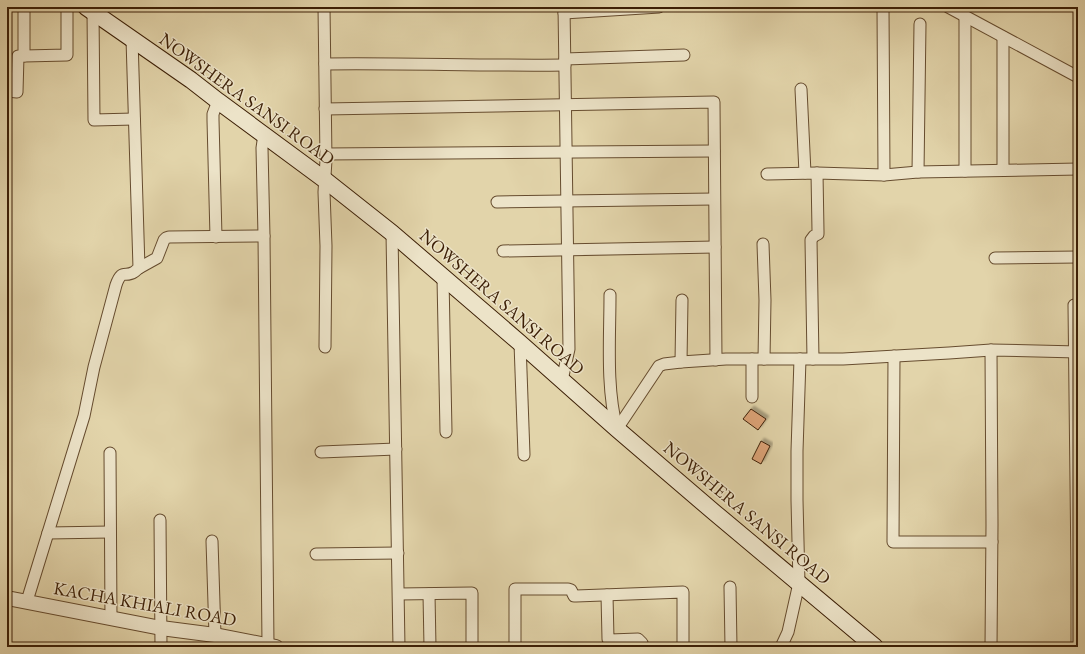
<svg xmlns="http://www.w3.org/2000/svg" width="1085" height="654" font-family="'EB Garamond',serif">
<defs>
<filter id="shadow"><feDropShadow dx="3" dy="-3" stdDeviation="1" flood-color="#0004"/></filter>
</defs>
<rect width="100%" height="100%" fill="#e2d4aa"/>
<filter id="stains"><feTurbulence type="fractalNoise" baseFrequency=".005" numOctaves="4"/><feColorMatrix values="0 0 0 0 .2 0 0 0 0 .09 0 0 0 0 .02 0 0 0 .5 -.17"/></filter>
<radialGradient id="worn" r=".72"><stop offset=".6" stop-color="#630" stop-opacity="0"/><stop offset="1" stop-color="#630" stop-opacity=".3"/></radialGradient>
<g fill="#dea478" stroke="#3c1f06" filter="url(#shadow)">
<polygon points="751,409 766,419 758,430 743,419"/>
<polygon points="761,441 770,446 761,464 752,459"/>
</g>
<g fill="none" stroke-linecap="round" stroke-linejoin="round">
<defs>
<g id="minor">
<polyline points="324,7 326,160 324,192 326,246 325,347"/>
<polyline points="883,7 884,175"/>
<polyline points="948,7 1078,77"/>
<polyline points="93,11 94,120 134,119"/>
<polyline points="564,13 659,7"/>
<polyline points="965,16 965,171"/>
<polyline points="24,56 67,55 67,7"/>
<polyline points="565,59 684,55"/>
<path d="M325,64c80,-1 160,2 240,1"/>
<polyline points="801,89 805,173"/>
<polyline points="7,91 17,92 18,56 24,56 24,7"/>
<polyline points="325,109 714,102 716,360"/>
<polyline points="266,136 263,141 262,148 264,236 268,645"/>
<polyline points="326,154 714,151"/>
<polyline points="1003,170 1003,37"/>
<polyline points="918,172 920,24"/>
<polyline points="767,174 817,173 884,175 918,172 1078,169"/>
<polyline points="497,202 714,199"/>
<polyline points="392,233 399,647"/>
<polyline points="216,237 213,120 213,114 218,101"/>
<polyline points="763,244 765,300 764,359"/>
<polyline points="503,251 715,247"/>
<polyline points="995,258 1078,257"/>
<polyline points="139,268 157,258 164,240 166,238 169,237 264,236"/>
<polyline points="443,278 446,432"/>
<path d="M610,295c0,44 -4,92 7,134"/>
<polyline points="520,343 524,455"/>
<polyline points="894,356 893,542 992,542"/>
<polyline points="752,359 752,397"/>
<polyline points="813,359 811,240 814,236 818,234 818,231 817,173"/>
<polyline points="681,362 682,300"/>
<polyline points="562,380 569,349 564,7"/>
<polyline points="617,429 659,366 664,364 681,362 726,359 843,359 949,353 991,350 1078,352"/>
<polyline points="321,452 396,449"/>
<polyline points="110,453 111,618"/>
<polyline points="160,520 161,647"/>
<polyline points="48,533 110,532"/>
<polyline points="212,541 215,635"/>
<polyline points="316,554 398,553"/>
<polyline points="730,587 731,647"/>
<polyline points="399,594 472,593 472,647"/>
<polyline points="429,594 430,647"/>
<polyline points="607,595 608,639 610,640 638,639 642,643 642,647"/>
<path d="M27,601l57,-185 10,-49 22,-82c6,-17 9,-7 18,-13 2,-1 3,-3 5,-4l-7,-229"/>
<polyline points="515,647 515,589 568,589 571,590 574,596 576,596 683,592 683,647"/>
<polyline points="781,647 788,632 799,583 797,500 797,451 800,359"/>
<polyline points="991,647 992,525 991,350"/>
<polyline points="1077,647 1077,571 1074,305 1078,305"/>
</g>
<polyline id="tertiary" points="7,598 161,628 215,635 276,647"/>
<polyline id="secondary" points="86,7 191,80 218,101 325,180 392,233 520,343 617,429 715,513 875,647"/>
</defs>
<use href="#minor" stroke="#664c2f" stroke-width="13"/>
<use href="#tertiary" stroke="#664c2f" stroke-width="16"/>
<use href="#secondary" stroke="#3c1f06" stroke-width="18"/>
<use href="#minor" stroke="#ece3c8" stroke-width="11"/>
<use href="#tertiary" stroke="#ece3c8" stroke-width="14"/>
<use href="#secondary" stroke="#ece3c8" stroke-width="16"/>
</g>
<g text-anchor="middle" stroke-width="3" stroke-linejoin="round" paint-order="stroke">
<g font-size="18" fill="#3c1f06" stroke="#ece3c8">
<text transform="translate(247 99) rotate(36)" y="6">NOWSHERA SANSI ROAD</text>
<text transform="translate(502 302) rotate(41)" y="6">NOWSHERA SANSI ROAD</text>
<text transform="translate(747 513) rotate(40)" y="6">NOWSHERA SANSI ROAD</text>
<text transform="translate(145 604) rotate(10)" y="6">KACHA KHIALI ROAD</text>
</g>
</g>
<rect width="1085" height="654" fill="none" stroke="#e2d4aa" stroke-width="24"/>
<rect x="8" y="8" width="1069" height="638" fill="none" stroke="#3c1f06" stroke-width="2"/>
<rect x="12" y="12" width="1061" height="630" fill="none" stroke="#3c1f06"/>
<rect width="100%" height="100%" filter="url(#stains)"/>
<rect width="100%" height="100%" fill="url(#worn)"/>
</svg>
